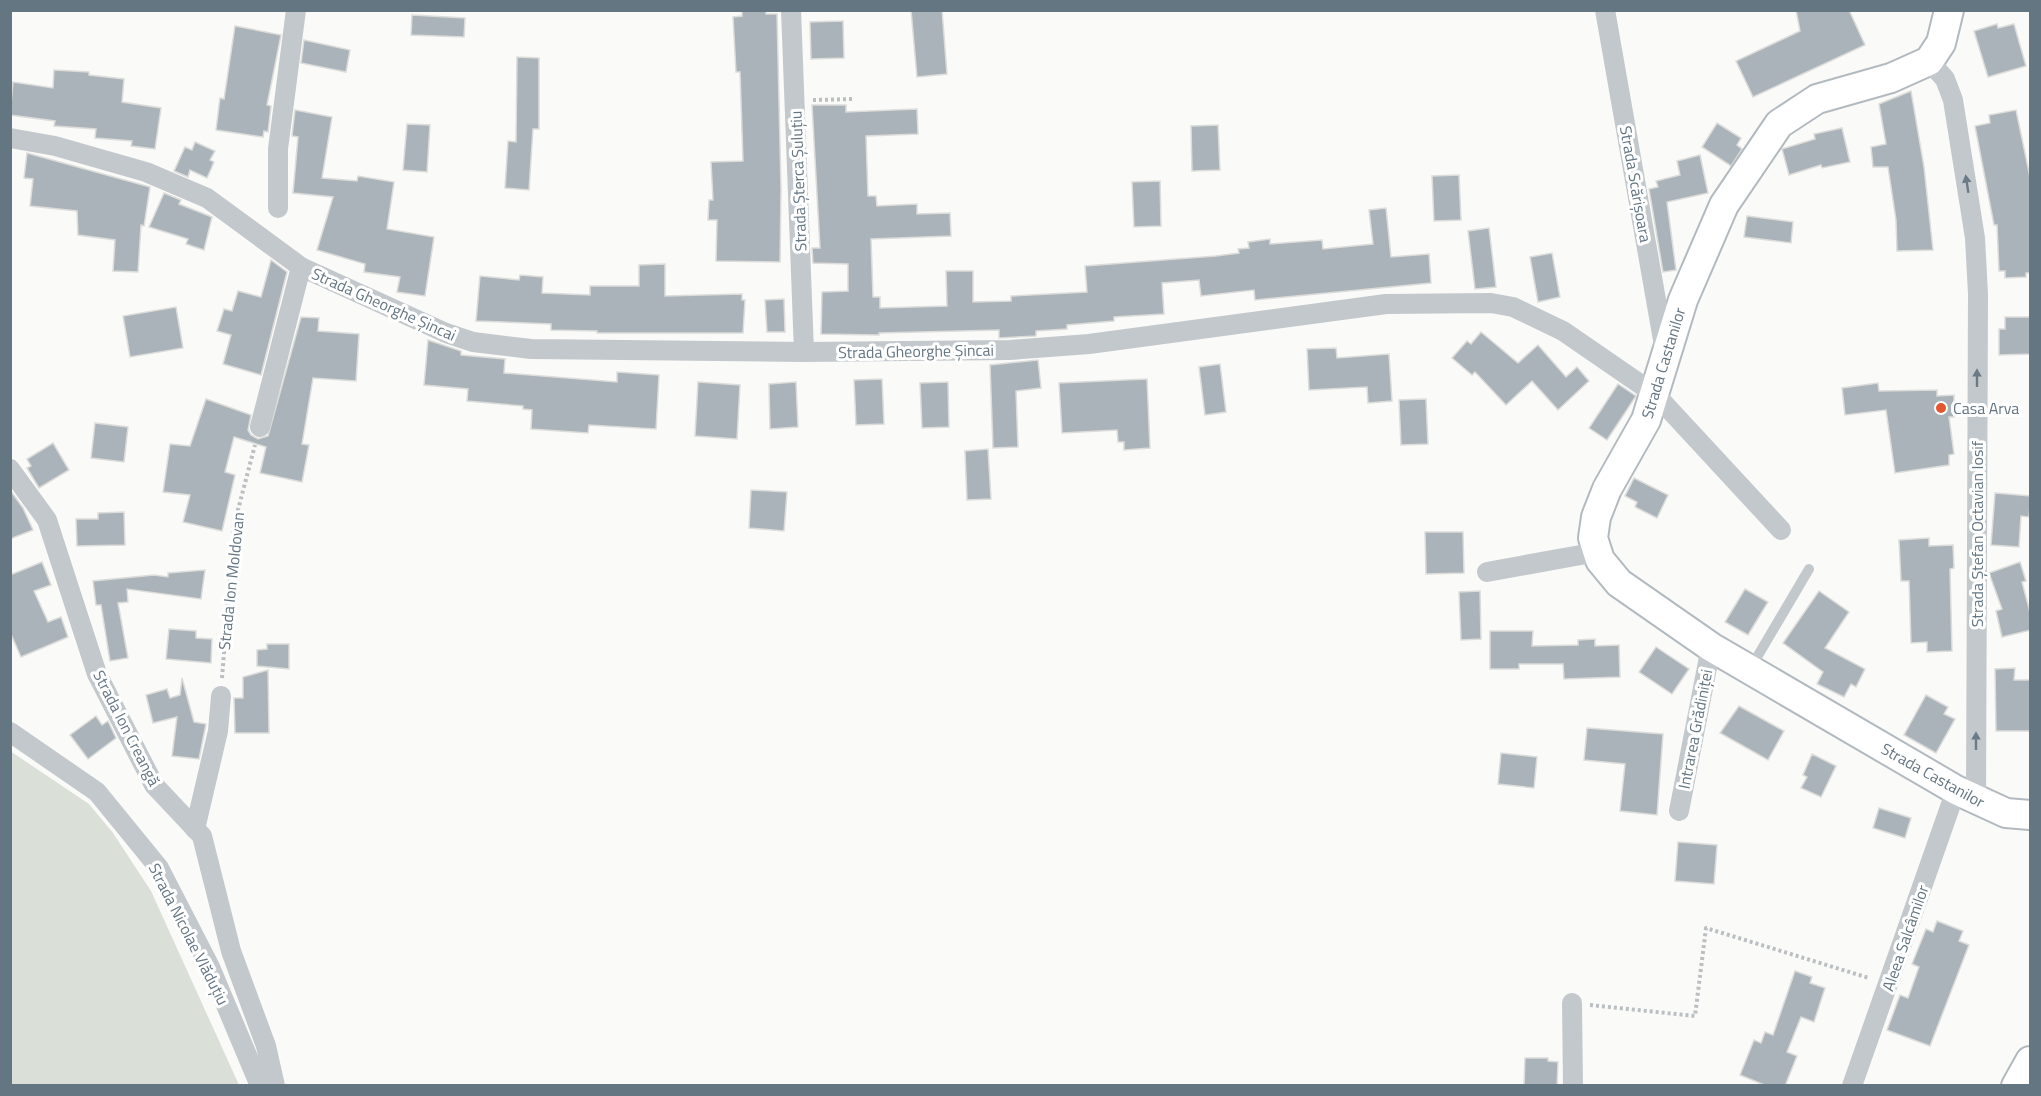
<svg xmlns="http://www.w3.org/2000/svg" width="2041" height="1096" font-family="'Titillium Web',sans-serif">
<rect width="100%" height="100%" fill="#fafaf8"/>
<polygon fill="#dadfd7" points="10,751 89,804 113,833 151,891 239,1085 11,1085"/>
<g fill="#aab3b9" stroke="#dcdcda" stroke-width="1.5">
<polygon points="742,10 766,10 766,14 777,14 781,189 780,262 716,261 717,220 708,220 709,200 713,200 711,162 743,161 740,72 736,72 733,17 742,16"/>
<polygon points="911,10 942,10 947,74 917,77"/>
<polygon points="1796,10 1849,10 1865,45 1753,97 1736,61 1800,31"/>
<polygon points="412,15 465,18 464,37 411,35"/>
<polygon points="843,21 844,58 811,59 810,22"/>
<polygon points="1997,24 1998,28 2014,24 2026,66 1988,77 1974,31"/>
<polygon points="235,26 281,35 267,105 271,106 268,132 264,131 263,137 216,130 220,98 224,99"/>
<polygon points="304,40 350,50 346,72 301,63"/>
<polygon points="517,57 539,58 539,129 533,129 529,190 505,188 508,141 516,142"/>
<polygon points="54,70 89,72 89,75 124,79 122,102 161,108 155,149 131,146 132,141 95,138 96,129 54,126 55,121 10,115 13,82 53,88"/>
<polygon points="1911,91 1924,167 1933,250 1897,251 1896,220 1888,167 1873,167 1871,147 1886,144 1879,104"/>
<polygon points="812,105 846,105 846,112 917,109 918,134 866,136 868,196 876,196 877,206 917,204 917,214 950,213 951,236 871,239 873,297 880,297 880,308 947,306 946,271 973,271 973,302 1011,301 1011,296 1087,292 1085,266 1216,256 1239,253 1238,249 1249,248 1248,242 1270,239 1270,244 1322,240 1323,249 1373,244 1369,210 1386,208 1391,257 1429,254 1431,283 1255,300 1254,290 1201,296 1199,280 1162,283 1164,314 1114,317 1114,321 1067,325 1067,329 1036,331 1036,336 999,338 999,330 879,333 879,335 821,334 822,292 848,291 848,264 813,263 812,248 820,248"/>
<polygon points="295,110 332,117 322,178 357,181 358,176 394,182 387,229 434,237 425,296 397,292 400,277 364,272 365,264 317,250 333,197 293,193 298,137 292,136"/>
<polygon points="2016,110 2031,182 2031,273 2026,273 2026,277 2005,278 2005,271 1999,271 1997,225 1994,225 1975,126 1990,123 1989,115"/>
<polygon points="1717,123 1741,138 1737,145 1742,149 1731,166 1702,147"/>
<polygon points="407,124 430,125 427,172 403,170"/>
<polygon points="1218,125 1220,170 1192,171 1191,126"/>
<polygon points="1842,128 1850,162 1822,168 1821,165 1789,175 1782,149 1815,139 1814,134"/>
<polygon points="195,142 215,151 210,160 214,162 207,178 190,170 188,177 174,171 185,147 192,150"/>
<polygon points="27,153 150,187 144,226 141,225 138,272 113,271 115,240 78,235 77,211 30,206 33,179 24,178"/>
<polygon points="1700,155 1708,193 1667,202 1676,270 1663,272 1649,189 1658,187 1656,181 1680,175 1677,161"/>
<polygon points="1459,175 1461,220 1434,221 1432,176"/>
<polygon points="1160,181 1161,226 1134,227 1132,182"/>
<polygon points="164,193 181,200 179,204 212,217 204,250 186,244 188,239 149,227"/>
<polygon points="1747,216 1793,222 1791,243 1744,237"/>
<polygon points="1489,228 1496,287 1475,289 1468,231"/>
<polygon points="1552,253 1560,297 1538,302 1530,257"/>
<polygon points="271,260 287,272 261,375 223,364 231,335 217,331 224,309 232,311 238,291 261,297"/>
<polygon points="665,264 665,296 742,294 742,300 745,300 743,333 597,333 597,331 551,330 551,324 476,321 480,276 519,280 520,275 543,277 542,293 590,295 590,286 639,286 639,265"/>
<polygon points="784,299 785,332 767,332 765,300"/>
<polygon points="176,307 183,348 130,357 123,316"/>
<polygon points="301,317 319,318 318,331 359,334 356,381 313,378 302,444 309,445 302,482 260,473 266,447 234,437 225,472 235,475 222,531 183,522 190,495 163,492 170,444 190,446 206,399 251,415 248,430 251,435 258,439 268,436"/>
<polygon points="2005,317 2031,317 2031,354 1999,355 1999,329 2005,329"/>
<polygon points="1481,332 1518,363 1538,345 1566,377 1577,367 1589,381 1558,410 1532,381 1506,405 1475,372 1472,375 1452,358 1467,341 1471,344"/>
<polygon points="428,340 461,351 461,355 505,359 504,373 617,382 617,372 659,375 656,429 589,425 588,433 531,429 532,410 523,409 523,406 467,401 468,389 424,385"/>
<polygon points="1336,348 1337,358 1389,354 1392,401 1368,403 1367,387 1309,390 1307,349"/>
<polygon points="1038,360 1041,388 1016,391 1018,447 993,448 990,365"/>
<polygon points="1220,364 1226,412 1205,415 1199,367"/>
<polygon points="882,379 884,424 856,425 854,380"/>
<polygon points="1147,379 1150,448 1124,450 1124,442 1118,442 1117,430 1062,433 1059,383"/>
<polygon points="698,382 740,385 737,439 695,436"/>
<polygon points="796,382 798,427 770,429 769,384"/>
<polygon points="948,382 949,427 922,428 920,383"/>
<polygon points="1878,383 1879,391 1937,390 1937,396 1954,395 1954,417 1949,417 1954,454 1949,455 1949,465 1895,473 1886,410 1845,415 1842,388"/>
<polygon points="1618,384 1636,396 1607,440 1589,428"/>
<polygon points="1426,399 1428,444 1401,445 1399,400"/>
<polygon points="95,423 128,427 124,462 91,458"/>
<polygon points="53,443 69,470 39,488 27,468 31,466 27,459"/>
<polygon points="988,449 991,499 967,500 965,451"/>
<polygon points="1634,478 1668,495 1657,518 1635,507 1637,502 1625,496"/>
<polygon points="10,490 23,508 33,530 10,539"/>
<polygon points="751,490 787,492 784,531 749,528"/>
<polygon points="1995,493 2031,496 2029,517 2021,516 2019,547 1991,545"/>
<polygon points="124,512 125,545 77,546 76,519 98,519 98,513"/>
<polygon points="1425,532 1463,532 1464,573 1426,574"/>
<polygon points="1929,538 1929,546 1953,545 1954,568 1950,569 1952,651 1927,652 1927,642 1911,643 1909,581 1901,581 1899,540"/>
<polygon points="42,562 51,585 34,591 48,622 61,617 68,637 21,657 10,632 10,575"/>
<polygon points="2020,562 2026,581 2022,582 2031,616 2031,630 2002,637 1996,611 2002,609 1989,573"/>
<polygon points="205,570 201,599 127,589 128,602 118,603 128,658 110,661 101,605 96,605 93,581 154,575 168,577 168,573"/>
<polygon points="1745,589 1768,602 1748,635 1725,622"/>
<polygon points="1480,591 1481,639 1461,640 1459,592"/>
<polygon points="1819,591 1849,612 1825,648 1865,669 1856,687 1851,684 1844,697 1817,684 1823,672 1783,643"/>
<polygon points="169,629 196,631 196,638 212,639 211,663 166,659"/>
<polygon points="1490,631 1533,631 1532,646 1578,645 1578,640 1595,639 1595,646 1619,645 1620,677 1564,679 1563,664 1519,664 1519,669 1490,669"/>
<polygon points="267,644 289,644 289,669 257,666 257,650 267,649"/>
<polygon points="1656,647 1689,669 1672,694 1639,672"/>
<polygon points="2015,668 2014,680 2031,680 2031,731 1996,731 1995,669"/>
<polygon points="268,670 269,733 235,733 234,698 243,698 243,677"/>
<polygon points="182,678 194,722 206,724 199,759 172,756 177,717 153,723 146,695 167,689 170,698 180,695"/>
<polygon points="1926,695 1948,707 1944,714 1955,719 1936,753 1904,735"/>
<polygon points="1739,706 1784,731 1768,760 1720,733"/>
<polygon points="96,716 102,725 108,721 116,738 88,759 70,735"/>
<polygon points="1587,728 1663,734 1657,815 1620,811 1625,764 1584,760"/>
<polygon points="1501,753 1537,757 1534,788 1498,784"/>
<polygon points="1812,754 1836,766 1821,797 1801,788 1807,777 1803,775"/>
<polygon points="1879,808 1911,818 1905,838 1873,828"/>
<polygon points="1678,842 1717,845 1714,884 1675,881"/>
<polygon points="1937,921 1963,931 1959,941 1969,945 1930,1046 1887,1030 1900,995 1908,998 1919,967 1912,964 1926,929 1933,932"/>
<polygon points="1795,971 1812,977 1810,983 1825,988 1814,1022 1801,1017 1787,1052 1797,1056 1785,1086 1767,1086 1740,1075 1754,1040 1761,1043 1765,1032 1773,1035"/>
<polygon points="1525,1058 1548,1058 1548,1061 1558,1062 1557,1086 1524,1086"/>
</g>
<g fill="none" stroke-linecap="round" stroke-linejoin="round">
<defs>
<g id="secondary">
<polyline points="1949,10 1941,43 1929,61 1891,78 1817,99 1779,124 1724,205 1683,300 1646,420 1607,489 1596,517 1593,538 1600,560 1619,583 1711,647 1956,790 2006,813 2030,815"/>
<polyline points="2016,1086 2030,1061"/>
</g>
</defs>
<use href="#secondary" stroke="#b3babf" stroke-width="32"/>
<g stroke="#bbbfc2" stroke-width="4" stroke-dasharray="3 3" stroke-linecap="butt">
<polyline points="813,100 854,99"/>
<polyline points="222,678 234,525 255,445"/>
<polyline points="1590,1005 1695,1016 1706,928 1869,978"/>
</g>
<polyline stroke="#c3c8cc" stroke-width="10" points="1750,669 1809,569"/>
<g stroke="#c3c8cc" stroke-width="20">
<polyline points="791,10 804,352"/>
<polyline points="1605,10 1665,351"/>
<polyline points="1929,61 1945,79 1953,100 1975,238 1978,294 1976,800"/>
<polyline points="10,138 55,146 146,172 207,198 301,267 446,333 473,342 531,349 804,352 1010,350 1089,344 1386,304 1491,303 1513,307 1563,331 1656,395 1781,530"/>
<polyline points="278,208 278,149 296,10"/>
<polyline points="260,427 301,267"/>
<polyline points="10,469 47,520 97,674 154,785 202,836 231,951 266,1046 275,1086"/>
<polyline points="1487,572 1597,552"/>
<polyline points="10,732 97,792 159,868 210,967 260,1086"/>
<polyline points="1679,811 1711,647"/>
<polyline points="195,829 218,731 221,696"/>
<polyline points="1572,1003 1573,1086"/>
<polyline points="1852,1086 1956,790"/>
</g>
<use href="#secondary" stroke="#fff" stroke-width="28"/>
</g>
<defs><path id="oneway-solid" d="M-6-.8H1V-3.2L6.5 0L1 3.2V.8H-6Z" transform="scale(1.5)"/></defs>
<g fill="#6a7a87">
<use href="#oneway-solid" transform="translate(1967 184) rotate(-99)"/>
<use href="#oneway-solid" transform="translate(1977 378) rotate(-90)"/>
<use href="#oneway-solid" transform="translate(1976 741) rotate(-90)"/>
</g>
<circle fill="#e4572e" stroke="#fff" stroke-width="2" cx="1941" cy="408" r="6"/>
<g text-anchor="middle" stroke-width="6" stroke-linejoin="round" paint-order="stroke">
<g font-size="16" fill="#657683" stroke="#fff">
<text transform="translate(798 181) rotate(-92)" y="6">Strada Șterca Șuluțiu</text>
<text transform="translate(1636 184) rotate(80)" y="6">Strada Scărișoara</text>
<text transform="translate(384 304) rotate(24)" y="6">Strada Gheorghe Șincai</text>
<text transform="translate(916 351) rotate(-1)" y="6">Strada Gheorghe Șincai</text>
<text transform="translate(1663 363) rotate(-73)" y="6">Strada Castanilor</text>
<text transform="translate(1977 534) rotate(-90)" y="6">Strada Ștefan Octavian Iosif</text>
<text transform="translate(231 581) rotate(-84)" y="6">Strada Ion Moldovan</text>
<text transform="translate(127 728) rotate(63)" y="6">Strada Ion Creangă</text>
<text transform="translate(1695 729) rotate(-79)" y="6">Intrarea Grădiniței</text>
<text transform="translate(1933 775) rotate(29)" y="6">Strada Castanilor</text>
<text transform="translate(189 934) rotate(63)" y="6">Strada Nicolae Vlăduțiu</text>
<text transform="translate(1905 938) rotate(-71)" y="6">Aleea Salcâmilor</text>
</g>
<g font-size="16" fill="#657683" stroke="#fff" text-anchor="start">
<text x="1953" y="414">Casa Arva</text>
</g>
</g>
<rect width="2041" height="1096" fill="none" stroke="#657683" stroke-width="24"/>
</svg>
